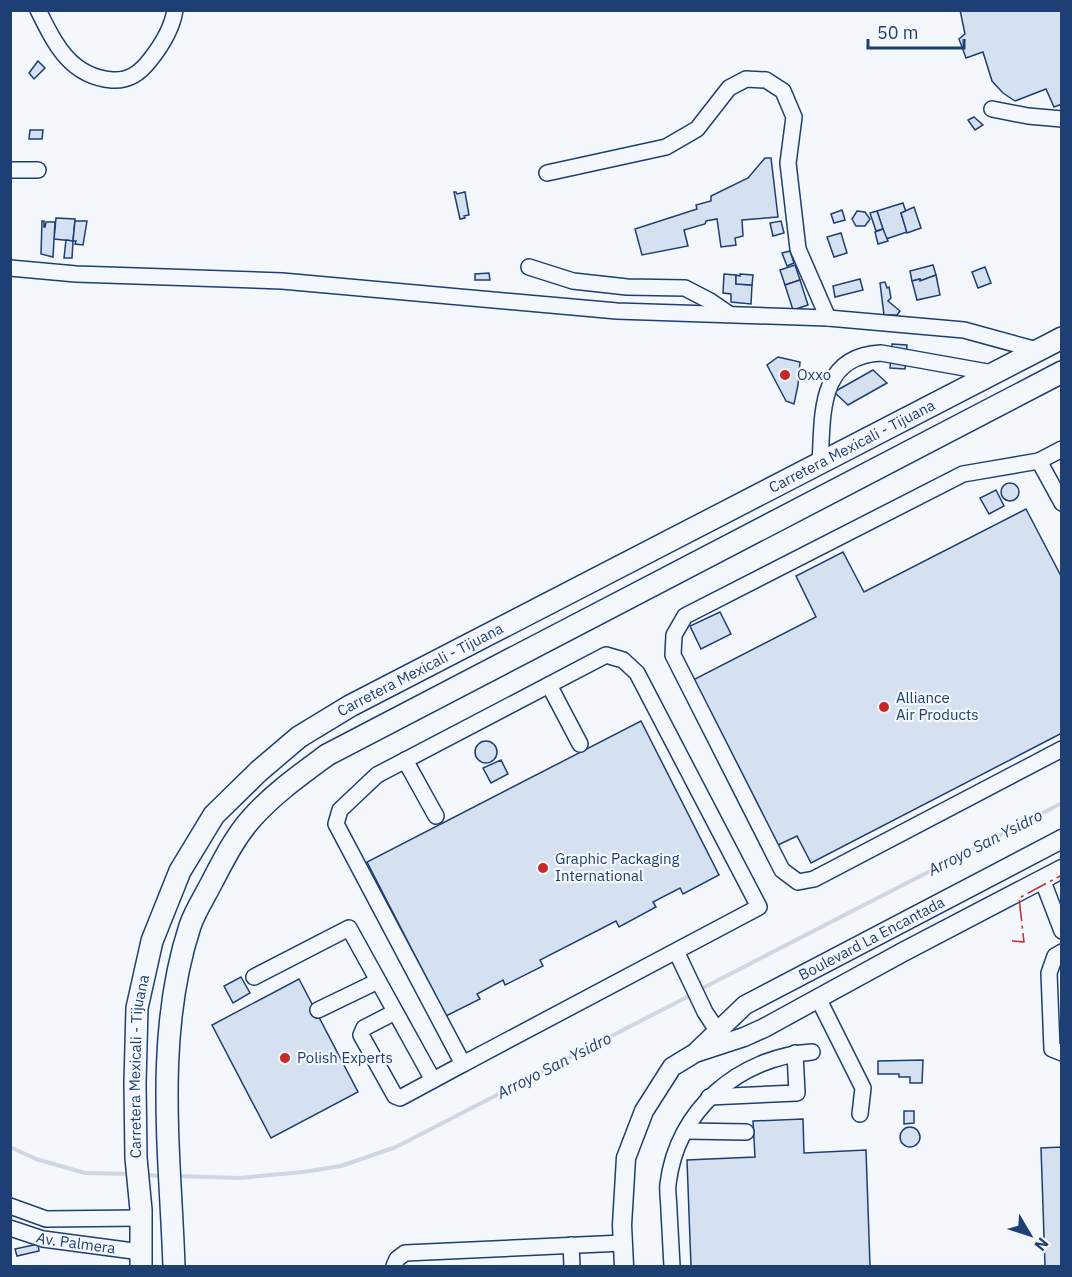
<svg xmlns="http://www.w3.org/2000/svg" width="1072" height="1277" font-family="'IBM Plex Sans',sans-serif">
<rect width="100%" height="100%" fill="#f4f7fb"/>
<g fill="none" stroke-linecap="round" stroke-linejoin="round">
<g stroke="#cfd7e4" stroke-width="4">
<polyline points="699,990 1062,803"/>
<polyline points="10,1147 36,1159 85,1173 131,1174"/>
<polyline points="144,1175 164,1176"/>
<polyline points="177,1176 239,1178 303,1172 341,1166 396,1147 693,994"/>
</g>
</g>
<g fill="#d5e0f0" stroke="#1d3f73" stroke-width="1.5">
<polygon points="960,10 1062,10 1062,104 1054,107 1046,89 1015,101 1003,93 992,81 983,52 966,58 959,39 965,34"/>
<polygon points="38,61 45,68 34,79 29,73"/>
<polygon points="974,117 983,125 975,130 968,120"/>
<polygon points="30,130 43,130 42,139 29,139"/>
<polygon points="765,158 771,158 778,217 742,220 743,236 735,238 736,245 721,247 717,219 706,221 705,224 684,230 688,246 642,255 635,229 697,209 696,205 711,201 711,196 748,178"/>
<polygon points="454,192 456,192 457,194 465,192 469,215 464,216 465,218 460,219"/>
<polygon points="903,203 906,212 901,213 907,232 886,239 877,211"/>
<polygon points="914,207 921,228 907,233 901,213"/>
<polygon points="842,210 845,220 834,223 831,214"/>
<polygon points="857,211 865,212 870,219 865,226 856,226 852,219"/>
<polygon points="877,211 883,229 876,231 870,213"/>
<polygon points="56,218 75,219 73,241 54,239"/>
<polygon points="42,221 44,221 44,227 45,227 46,222 55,222 53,257 41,254"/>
<polygon points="75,221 87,221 83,245 75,244 76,241 73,241"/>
<polygon points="781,221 784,233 773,236 770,223"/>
<polygon points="883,229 888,241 878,244 875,232"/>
<polygon points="841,233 847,253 834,257 827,237"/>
<polygon points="66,240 73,241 72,258 64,258"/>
<polygon points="790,251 794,263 787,266 782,253"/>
<polygon points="795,265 800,280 785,285 780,270"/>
<polygon points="933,265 936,275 920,281 920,279 912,281 910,271"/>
<polygon points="985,267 991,283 978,288 972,272"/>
<polygon points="489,273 490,280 475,280 475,274"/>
<polygon points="724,274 736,275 736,284 752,285 751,304 731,302 731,294 723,293"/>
<polygon points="740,274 753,275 752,285 736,284 736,275 740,276"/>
<polygon points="936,275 940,295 917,300 912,281 920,279 920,281"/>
<polygon points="860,279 863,290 835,297 833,286"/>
<polygon points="800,280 808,305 793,310 785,285"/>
<polygon points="885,282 887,288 889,287 891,298 888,301 900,311 897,315 884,315 880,283"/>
<polygon points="892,344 907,345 905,369 890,368"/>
<polygon points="778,357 800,362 798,385 794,404 786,401 767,365"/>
<polygon points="873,370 887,383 848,405 834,392"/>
<circle cx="1010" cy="492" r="9"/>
<polygon points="996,490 1004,506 989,514 980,498"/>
<polygon points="1026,509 1062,578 1062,733 811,863 797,836 778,845 693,680 816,617 796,576 843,552 864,592"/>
<polygon points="720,612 731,634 701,649 690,626"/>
<polygon points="641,721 719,875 683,894 680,888 653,902 656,907 619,927 616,921 540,960 543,966 505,985 503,980 477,994 480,999 446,1016 367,862"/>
<circle cx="486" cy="752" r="11"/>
<polygon points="501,760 508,774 491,783 483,768"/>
<polygon points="241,977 250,993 233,1003 224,986"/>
<polygon points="299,979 358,1092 271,1138 212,1025"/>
<polygon points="923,1060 922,1083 910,1083 910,1077 899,1077 899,1074 878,1074 878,1061"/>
<polygon points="904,1111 914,1111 914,1123 904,1124"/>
<polygon points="803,1119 804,1153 866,1150 870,1266 691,1266 687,1160 755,1157 753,1121"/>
<circle cx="910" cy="1137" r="10"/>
<polygon points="1062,1147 1062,1266 1045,1266 1041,1148"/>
<polygon points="38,1244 39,1251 17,1256 15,1249"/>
</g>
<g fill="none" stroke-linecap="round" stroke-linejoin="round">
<defs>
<g id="minor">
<path d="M38,10c17,34 32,66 74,70 17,1 28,-7 38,-20 12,-15 22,-31 25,-50"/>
<polyline points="992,109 1028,116 1062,119"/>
<polyline points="10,170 38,170"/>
<polyline points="547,173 666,147 697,129 729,88 746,79 766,80 783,91 794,117 788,163 798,249 828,318"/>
<polyline points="529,267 573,281 627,287 685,288 710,301 729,314"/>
<polyline points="10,268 76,274 282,281 617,311 828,318 964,330 1037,350"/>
<polyline points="1062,449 1039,461 963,474 685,616 674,635 673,655 782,870 798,882 814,879 1062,749"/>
<polyline points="1039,461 1062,503"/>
<path d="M820,464c3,-48 -3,-108 61,-111l112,20"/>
<polyline points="549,685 580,744"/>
<polyline points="405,760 436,816"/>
<polyline points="1042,879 1062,931"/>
<polyline points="676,951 759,907 637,673 623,660 606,655 377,775 340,810 336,824 463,1064 676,951 705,1012 724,1041"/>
<polyline points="1062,952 1055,956 1049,973 1052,1049 1062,1053"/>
<polyline points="254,977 349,928 433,1080"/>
<polyline points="818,998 863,1088 860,1114"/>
<polyline points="318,1010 378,981"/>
<polyline points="395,1012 364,1028 361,1035 395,1096 400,1098 463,1064"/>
<polyline points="709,1097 797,1093 795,1053"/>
<polyline points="686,1131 746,1132"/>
<polyline points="10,1206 46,1219 140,1218"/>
<path id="s1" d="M10,1228l33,11 98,13"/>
<polyline points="571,1245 572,1266"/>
<polyline points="394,1266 397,1259 405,1253 623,1243"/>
<path d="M672,1266c-1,-18 -2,-36 -3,-55 0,-9 -2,-19 -1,-27 9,-75 72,-127 144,-132"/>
</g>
<g id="major">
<path id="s2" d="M698,1050l47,-45 317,-166"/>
<polyline points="624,1266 622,1225 626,1158 644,1111 672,1067 695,1053 744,1037 764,1028 903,952 1062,869"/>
</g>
<g id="highway">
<path id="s3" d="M141,1266v-56l-5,-52 -1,-75 2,-75 15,-67 28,-70 34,-56 45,-44 40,-34 51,-31 712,-368"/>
<path d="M174,1266c-4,-113 -20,-230 16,-340 5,-15 15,-30 22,-44 11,-21 23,-45 39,-63 22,-25 49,-44 76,-64l735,-383"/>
</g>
</defs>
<use href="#minor" stroke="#1d3f73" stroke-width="18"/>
<use href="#major" stroke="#1d3f73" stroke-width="21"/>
<use href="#highway" stroke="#1d3f73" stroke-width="24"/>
<use href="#minor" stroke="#f4f7fb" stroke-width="15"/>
<use href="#major" stroke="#f4f7fb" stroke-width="18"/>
<use href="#highway" stroke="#f4f7fb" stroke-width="21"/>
<polyline stroke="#c62828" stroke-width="1.5" stroke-dasharray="21 4.5 3 4.5" stroke-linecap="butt" points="1012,941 1024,942 1019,898 1062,875"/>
</g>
<g fill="#c62828" stroke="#f4f7fb" stroke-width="2">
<circle cx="785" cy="375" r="6"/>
<circle cx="884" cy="707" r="6"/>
<circle cx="543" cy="868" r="6"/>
<circle cx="285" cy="1058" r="6"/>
</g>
<g text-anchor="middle" stroke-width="4.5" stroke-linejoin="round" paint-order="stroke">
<g font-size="15" fill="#1d3f73" stroke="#f4f7fb" text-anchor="start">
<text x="797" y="380">Oxxo</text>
<text x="896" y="703">Alliance<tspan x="896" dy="17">Air Products</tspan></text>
<text x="555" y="864">Graphic Packaging<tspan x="555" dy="17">International</tspan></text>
<text x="297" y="1063">Polish Experts</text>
</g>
<g font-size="15" fill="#1d3f73" stroke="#f4f7fb">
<text dy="5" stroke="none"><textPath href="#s3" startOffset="1208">Carretera Mexicali - Tijuana</textPath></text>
<text dy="5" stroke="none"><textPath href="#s3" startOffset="722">Carretera Mexicali - Tijuana</textPath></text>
<text dy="5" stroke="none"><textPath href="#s2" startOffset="208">Boulevard La Encantada</textPath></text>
<text dy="5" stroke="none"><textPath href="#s3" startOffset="200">Carretera Mexicali - Tijuana</textPath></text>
<text dy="5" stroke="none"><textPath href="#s1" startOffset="68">Av. Palmera</textPath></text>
</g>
<g font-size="16" font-style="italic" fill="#1d3f73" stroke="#f4f7fb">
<text transform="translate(985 842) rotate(-27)" y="6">Arroyo San Ysidro</text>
<text transform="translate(554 1065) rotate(-27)" y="6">Arroyo San Ysidro</text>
</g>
</g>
<rect width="1072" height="1277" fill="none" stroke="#1d3f73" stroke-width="24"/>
<g transform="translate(1030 1235) rotate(129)" stroke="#f4f7fb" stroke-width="4.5" paint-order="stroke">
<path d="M0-4.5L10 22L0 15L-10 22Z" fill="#1d3f73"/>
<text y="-9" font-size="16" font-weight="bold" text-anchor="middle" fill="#1d3f73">N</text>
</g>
<path d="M868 39v9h96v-9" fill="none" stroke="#1d3f73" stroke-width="3"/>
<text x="877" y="39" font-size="18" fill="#1d3f73" stroke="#f4f7fb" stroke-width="4.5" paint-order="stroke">50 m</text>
</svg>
